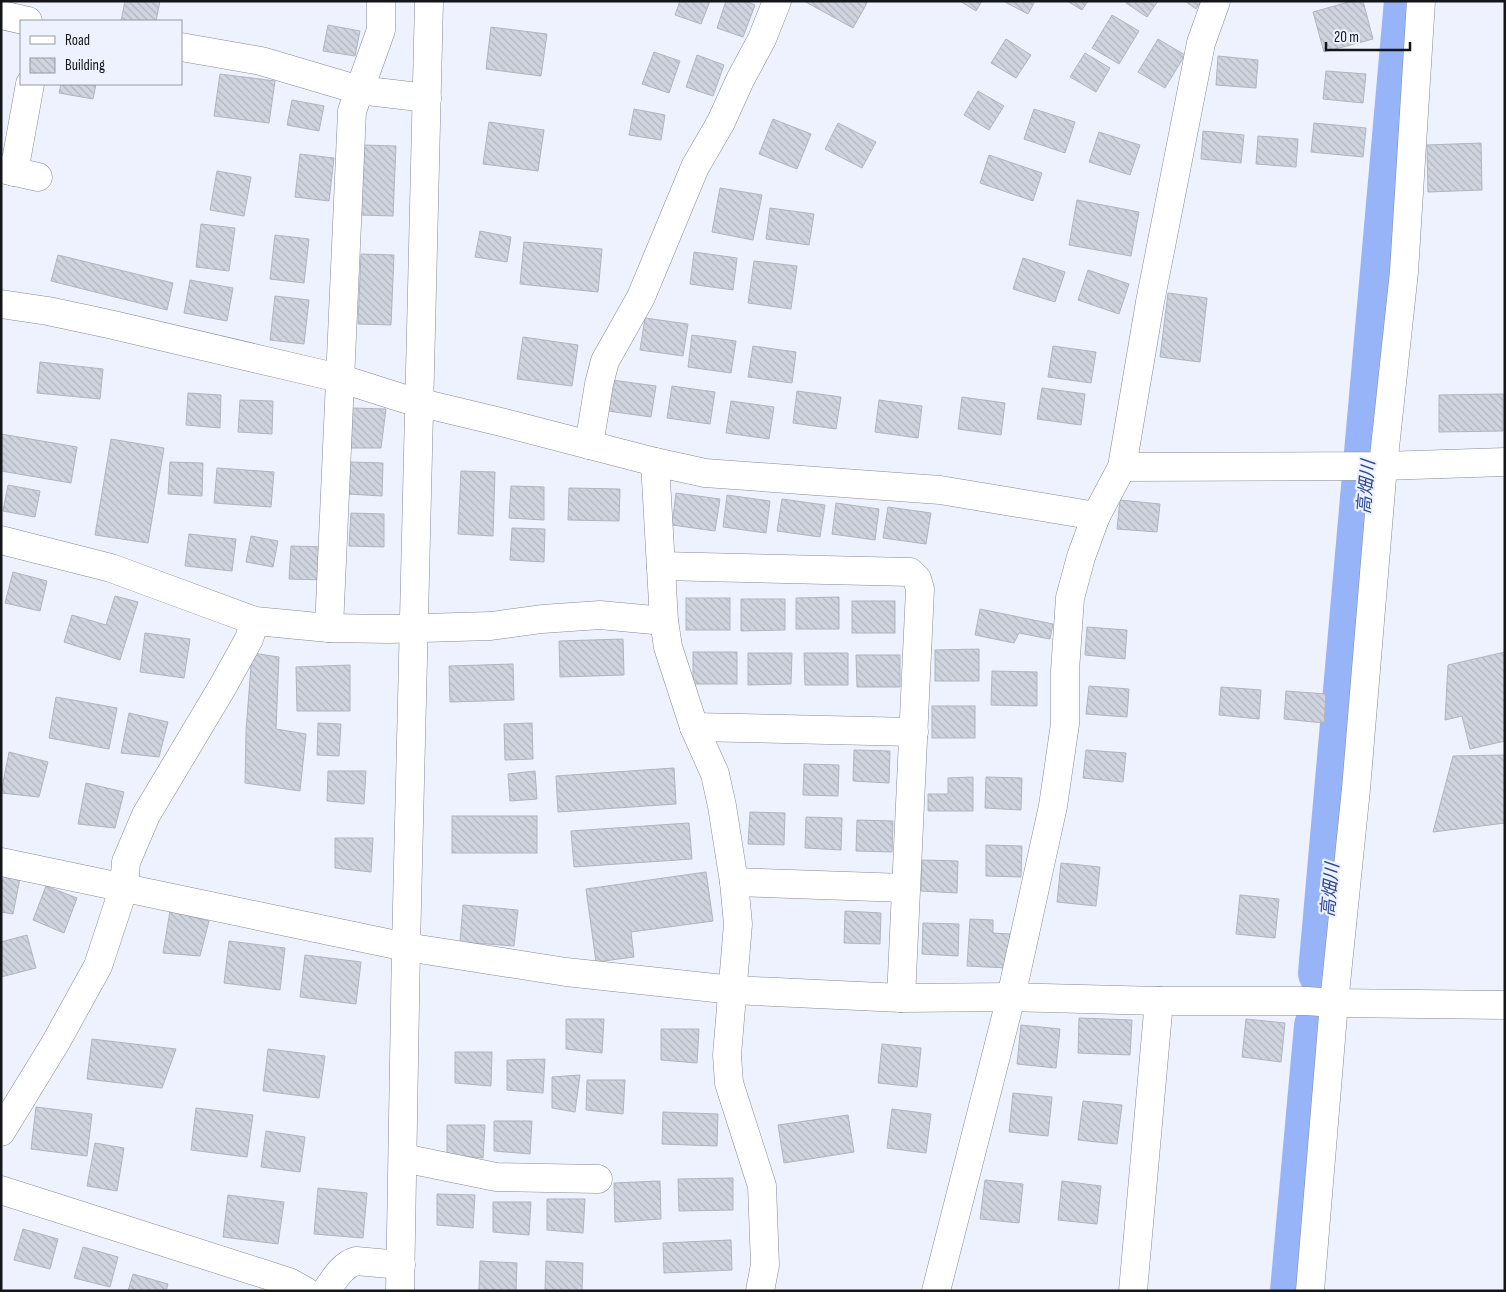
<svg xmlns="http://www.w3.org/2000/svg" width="1506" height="1292" font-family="'Sofia Sans Condensed','Noto Sans JP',sans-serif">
<defs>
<pattern id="building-back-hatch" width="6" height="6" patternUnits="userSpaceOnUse" patternTransform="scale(1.25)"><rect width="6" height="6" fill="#cfd4df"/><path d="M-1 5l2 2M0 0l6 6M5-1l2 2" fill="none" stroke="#b1b5bf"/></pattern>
</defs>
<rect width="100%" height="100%" fill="#edf2fe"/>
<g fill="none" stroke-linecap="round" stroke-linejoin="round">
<g stroke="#98b4f8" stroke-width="50">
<polyline points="1323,973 1409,1"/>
<polyline points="1295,1291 1319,1026"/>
</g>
</g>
<g fill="url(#building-back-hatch)" stroke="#b0b5c0">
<polygon points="125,1 160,1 156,21 121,21"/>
<polygon points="680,1 710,1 701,24 675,15"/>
<polygon points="726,1 745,1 755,5 743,37 717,28"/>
<polygon points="804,1 865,1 867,3 853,28"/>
<polygon points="960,1 982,1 976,11"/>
<polygon points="1003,1 1035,1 1028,14"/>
<polygon points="1067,1 1088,1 1082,10"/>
<polygon points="1127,1 1158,1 1147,17 1126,3"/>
<polygon points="1185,1 1201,1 1196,9"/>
<polygon points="1352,1 1363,1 1373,39 1324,52 1313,12"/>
<polygon points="1112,15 1139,31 1119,64 1092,48"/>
<polygon points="328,25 360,31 355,56 323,51"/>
<polygon points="491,27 547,34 541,76 486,69"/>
<polygon points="1006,39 1031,55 1016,78 991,63"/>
<polygon points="1158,39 1185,55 1165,88 1138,72"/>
<polygon points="654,52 680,61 669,93 642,84"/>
<polygon points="1085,53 1110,68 1096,92 1070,77"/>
<polygon points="697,55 724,65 713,96 686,87"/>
<polygon points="1218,56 1258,60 1256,88 1216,85"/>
<polygon points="1326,71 1366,74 1363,103 1323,99"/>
<polygon points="220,74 275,81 269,123 214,116"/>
<polygon points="61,84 96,84 93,99 59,93"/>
<polygon points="978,91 1004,106 989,130 964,115"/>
<polygon points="292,100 324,106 319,131 287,125"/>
<polygon points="634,109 665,115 661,140 629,135"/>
<polygon points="1034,109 1075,122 1065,153 1024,139"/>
<polygon points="773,119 811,134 797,169 759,154"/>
<polygon points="489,122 544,130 538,171 483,164"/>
<polygon points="838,123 876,142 862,168 825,149"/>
<polygon points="1314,123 1366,128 1363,157 1311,152"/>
<polygon points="1203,131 1244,135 1241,163 1201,159"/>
<polygon points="1099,132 1140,145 1130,175 1089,162"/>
<polygon points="1258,136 1298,139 1296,167 1256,164"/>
<polygon points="1481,143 1482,190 1428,192 1427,145"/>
<polygon points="363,145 396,146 393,216 360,215"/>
<polygon points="300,154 334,158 329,201 295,197"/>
<polygon points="989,155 1042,173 1033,201 980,183"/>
<polygon points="217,171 251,177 244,216 210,210"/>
<polygon points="720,188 762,195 753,240 712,232"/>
<polygon points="1077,200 1139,212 1131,256 1069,245"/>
<polygon points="770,208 814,214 809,245 766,239"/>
<polygon points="201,224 235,228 229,271 196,267"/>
<polygon points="480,231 511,237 507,262 475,257"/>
<polygon points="275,235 309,239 304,283 270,279"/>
<polygon points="524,242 602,249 598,292 520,284"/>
<polygon points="694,252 737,258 733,290 690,284"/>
<polygon points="361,254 394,255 391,325 358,324"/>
<polygon points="58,255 173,283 167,310 51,281"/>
<polygon points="1023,258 1065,272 1055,302 1013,289"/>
<polygon points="754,261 797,266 791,309 748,303"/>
<polygon points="1088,270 1129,284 1119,314 1078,300"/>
<polygon points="190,280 233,288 227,321 184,313"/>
<polygon points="1168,293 1207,298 1200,362 1160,357"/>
<polygon points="275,296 309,300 304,344 270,340"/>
<polygon points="645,318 688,324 683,356 640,350"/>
<polygon points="692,335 736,341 731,373 688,367"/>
<polygon points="523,337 578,345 572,386 517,379"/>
<polygon points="753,346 796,352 792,383 748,377"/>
<polygon points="1053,346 1096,352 1091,383 1048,377"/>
<polygon points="40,362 103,369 100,399 37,393"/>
<polygon points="612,380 656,386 651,417 608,411"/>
<polygon points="672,386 715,392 710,424 667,418"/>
<polygon points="1042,388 1085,394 1081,425 1037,419"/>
<polygon points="797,391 841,397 836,429 793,423"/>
<polygon points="188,393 221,395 220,428 186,425"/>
<polygon points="1503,394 1503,431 1439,432 1439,395"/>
<polygon points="962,397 1005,403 1001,435 958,429"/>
<polygon points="240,400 273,401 272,434 238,432"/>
<polygon points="879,400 922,406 918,438 875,432"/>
<polygon points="731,401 774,407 769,439 726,433"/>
<polygon points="352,408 386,409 381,448 351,448"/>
<polygon points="1,434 77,447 71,483 1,471"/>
<polygon points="111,439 164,448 148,543 95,535"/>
<polygon points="170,462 203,463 202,496 168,494"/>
<polygon points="350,462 383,463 382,496 348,494"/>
<polygon points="217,468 274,472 271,507 214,503"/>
<polygon points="461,471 495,472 493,536 458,534"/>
<polygon points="8,485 40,491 35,517 3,511"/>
<polygon points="511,486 544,487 544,520 509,518"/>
<polygon points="569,488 620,489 619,521 568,520"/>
<polygon points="676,493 720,499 715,531 672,525"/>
<polygon points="727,495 770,501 766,533 723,527"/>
<polygon points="782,499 825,505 820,537 777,531"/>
<polygon points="1120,500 1160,504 1157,532 1117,529"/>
<polygon points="836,503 879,509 875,540 832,534"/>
<polygon points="888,507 931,513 926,544 883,538"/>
<polygon points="351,513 384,514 384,547 349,546"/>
<polygon points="512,528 545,529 544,562 510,560"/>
<polygon points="189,534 236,539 232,571 185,566"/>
<polygon points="251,536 278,541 273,567 246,562"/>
<polygon points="291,546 325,547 324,580 289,579"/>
<polygon points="13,572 47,581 40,611 5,603"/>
<polygon points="115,596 138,602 120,660 64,642 72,615 106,625"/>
<polygon points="839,597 839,629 796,629 796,598"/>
<rect x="686" y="598" width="44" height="32"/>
<polygon points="741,599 785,599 785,630 741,631"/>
<rect x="852" y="601" width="43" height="32"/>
<polygon points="980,609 1053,624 1050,639 1019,633 1014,643 975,635"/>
<polygon points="1087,627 1127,630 1125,659 1085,655"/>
<polygon points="145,633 190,639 184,678 140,672"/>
<polygon points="623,639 624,675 560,677 559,641"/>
<polygon points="979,649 979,681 935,681 935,650"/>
<rect x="693" y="652" width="44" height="32"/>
<polygon points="1505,652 1505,741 1470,749 1462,716 1445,720 1448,665"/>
<polygon points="252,653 279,657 276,729 306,734 300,791 245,783 246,731"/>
<polygon points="748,653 792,653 791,684 748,685"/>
<polygon points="804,653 848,653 848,685 805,685"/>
<polygon points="856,655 900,655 900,687 857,687"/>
<polygon points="513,664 514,700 450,702 449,666"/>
<polygon points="350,665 350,711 297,711 296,667"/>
<polygon points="992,671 1037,672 1037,706 991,705"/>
<polygon points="1089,686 1129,689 1127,717 1086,714"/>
<polygon points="1221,687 1261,690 1259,719 1219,715"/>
<polygon points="1286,691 1326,694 1324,723 1284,719"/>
<polygon points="56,697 117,708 109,749 49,738"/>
<rect x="932" y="706" width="43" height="32"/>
<polygon points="129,713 168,722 159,757 121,753"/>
<polygon points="318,723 341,724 339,756 317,755"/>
<polygon points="532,723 533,759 505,760 504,724"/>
<polygon points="854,750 890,751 889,783 853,781"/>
<polygon points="1086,750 1126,753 1123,782 1083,778"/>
<polygon points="9,752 48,762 39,797 1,793"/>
<polygon points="1505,755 1505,823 1433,832 1453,756"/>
<polygon points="804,764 839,765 838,796 803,795"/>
<polygon points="674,768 676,804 558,812 556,776"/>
<polygon points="328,771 366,771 364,804 327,801"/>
<polygon points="535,771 537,799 510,801 508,774"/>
<polygon points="973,777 973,811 928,811 928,794 948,794 948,778"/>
<polygon points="986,777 1022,778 1021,810 985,808"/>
<polygon points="86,783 124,792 115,828 78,824"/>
<polygon points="750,812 785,813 784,845 748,844"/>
<rect x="452" y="816" width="85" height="37"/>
<polygon points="806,817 842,818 841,850 805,848"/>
<polygon points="857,820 893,821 892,852 856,851"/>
<polygon points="689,823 692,859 574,867 571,831"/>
<polygon points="335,838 373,838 371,872 335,868"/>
<polygon points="986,845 1022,846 1021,877 986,876"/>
<polygon points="922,860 958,861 957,893 921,891"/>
<polygon points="1061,863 1100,867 1096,906 1057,902"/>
<polygon points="706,872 713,921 631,932 634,957 596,962 586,889"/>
<polygon points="1,874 20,878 13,914 1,912"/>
<polygon points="46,886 77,898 64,933 33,920"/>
<polygon points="1240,895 1279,899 1275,938 1236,934"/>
<polygon points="463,905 518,910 514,946 460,942"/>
<polygon points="170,911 209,921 200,956 163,953"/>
<polygon points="845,911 881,913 880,944 844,943"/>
<polygon points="970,919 993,920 993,933 1010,934 1008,968 967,966"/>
<polygon points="923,923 959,924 958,956 922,954"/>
<polygon points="27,935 36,968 1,977 1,942"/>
<polygon points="229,941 285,948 280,990 224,983"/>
<polygon points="305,955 361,962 356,1004 300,997"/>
<polygon points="1079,1018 1132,1020 1130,1055 1078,1053"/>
<polygon points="566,1019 604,1019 602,1053 566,1049"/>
<polygon points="1246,1019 1285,1023 1281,1062 1242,1057"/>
<polygon points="1021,1025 1060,1029 1056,1068 1017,1064"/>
<polygon points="661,1029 699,1029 697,1063 661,1060"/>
<polygon points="92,1039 176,1049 162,1088 87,1079"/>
<polygon points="882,1044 921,1048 917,1087 878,1083"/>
<polygon points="268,1049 325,1056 319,1098 263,1091"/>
<polygon points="455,1052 492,1052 491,1086 455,1083"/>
<polygon points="545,1059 543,1093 507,1090 507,1060"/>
<polygon points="580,1075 575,1112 552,1108 552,1077"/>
<polygon points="587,1080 625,1080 623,1114 586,1110"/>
<polygon points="1013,1093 1052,1097 1048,1136 1009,1132"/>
<polygon points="1083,1101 1122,1105 1117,1144 1078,1140"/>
<polygon points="36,1107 92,1114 87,1156 31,1149"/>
<polygon points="196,1108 253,1115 247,1157 191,1150"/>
<polygon points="892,1109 931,1114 926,1153 887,1148"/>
<polygon points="663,1112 718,1114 717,1146 662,1144"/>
<polygon points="848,1115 854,1152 784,1163 778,1125"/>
<polygon points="494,1121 532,1121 530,1154 494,1151"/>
<polygon points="447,1125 485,1125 483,1158 447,1155"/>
<polygon points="266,1131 305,1137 300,1172 261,1167"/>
<polygon points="95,1143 124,1148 117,1191 87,1186"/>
<polygon points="733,1178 733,1210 679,1211 678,1179"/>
<polygon points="985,1180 1023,1184 1019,1223 980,1219"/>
<polygon points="660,1181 661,1219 615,1222 614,1183"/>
<polygon points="1062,1181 1101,1186 1097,1224 1058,1220"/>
<polygon points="318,1188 367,1193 363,1238 314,1234"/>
<polygon points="437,1194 475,1195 473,1228 437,1225"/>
<polygon points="228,1195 284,1202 278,1244 223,1237"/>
<polygon points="547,1199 585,1199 583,1233 547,1230"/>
<polygon points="493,1202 531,1202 529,1235 493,1232"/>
<polygon points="23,1229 58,1239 50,1269 14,1260"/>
<polygon points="731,1240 732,1270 664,1273 663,1243"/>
<polygon points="83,1247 118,1257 110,1287 74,1278"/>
<polygon points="480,1261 517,1263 516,1291 479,1291"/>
<polygon points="546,1261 583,1263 582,1291 545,1291"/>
<polygon points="133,1274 168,1284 166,1291 128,1291"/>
</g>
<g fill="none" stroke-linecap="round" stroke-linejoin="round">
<defs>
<g id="minor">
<polyline points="1,15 28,21"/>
<polyline points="181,47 261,61 359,90 427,98"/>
<polyline points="1,169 38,177"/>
<polyline points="14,172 30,84"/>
<polyline points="1,304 48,311 109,324 339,378 405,399 505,423 655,462 705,473 940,490 1096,516"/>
<polyline points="589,445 599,384 605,361 641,297 695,167 721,122 740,80 762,39 777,1"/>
<polyline points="655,462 664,621 668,647 694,727 715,774 722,806 734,882 738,924 727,1055 729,1083 762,1186 765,1265 760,1291"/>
<polyline points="1122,467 1383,466 1505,462"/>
<polyline points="1,540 111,568 255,621 329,628 389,629 491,626 542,619 600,615 664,621"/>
<polyline points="661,566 910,572 917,579 920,589 901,998"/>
<polyline points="329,628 352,111 381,30 381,1"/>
<polyline points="694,727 914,732"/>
<polyline points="1,862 406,947 566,972 733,990 901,998 1011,997 1159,1001 1307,1001 1334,1003 1505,1005"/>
<polyline points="734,882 905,888"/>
<polyline points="1,1132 56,1042 98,966 124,887 126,862 146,815 223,686 249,639 255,621"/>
<polyline points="403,1158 496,1177 598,1179"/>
<polyline points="1,1190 289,1282 305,1291"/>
<path d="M326,1291c8,-11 16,-26 30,-30l45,4"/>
<polyline points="400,1291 406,947 429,1"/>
<polyline points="936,1291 1011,997 1053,806 1065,724 1065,671 1070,598 1081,557 1096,516 1122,467 1150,302 1201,43 1216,1"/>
<polyline points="1133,1291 1159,1001"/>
<polyline points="1310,1291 1334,1003 1356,789 1383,466 1404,272 1421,1"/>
</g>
</defs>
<use href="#minor" stroke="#868a95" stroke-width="29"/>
<use href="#minor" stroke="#fff" stroke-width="28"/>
</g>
<g text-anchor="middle" stroke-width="4.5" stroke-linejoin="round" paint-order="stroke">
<g font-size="18" font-style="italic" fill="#2e4897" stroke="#edf2fe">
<text transform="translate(1366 487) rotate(-85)" y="6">高畑川</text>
<text transform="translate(1330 890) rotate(-85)" y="6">高畑川</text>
</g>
</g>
<rect width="1506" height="1292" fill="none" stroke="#131519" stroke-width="5"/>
<rect x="20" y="20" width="162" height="65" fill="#edf2fe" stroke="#969aa2"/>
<rect x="30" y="36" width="25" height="8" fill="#ffffff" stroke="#969aa2"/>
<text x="65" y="45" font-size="15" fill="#131519">Road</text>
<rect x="30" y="58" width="25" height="15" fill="url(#building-back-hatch)" stroke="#969aa2"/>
<text x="65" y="70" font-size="15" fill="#131519">Building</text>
<path d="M1326 42v8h84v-8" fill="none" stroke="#131519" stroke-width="2.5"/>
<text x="1334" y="42" font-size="15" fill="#131519" stroke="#edf2fe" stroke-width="4" paint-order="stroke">20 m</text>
</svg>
